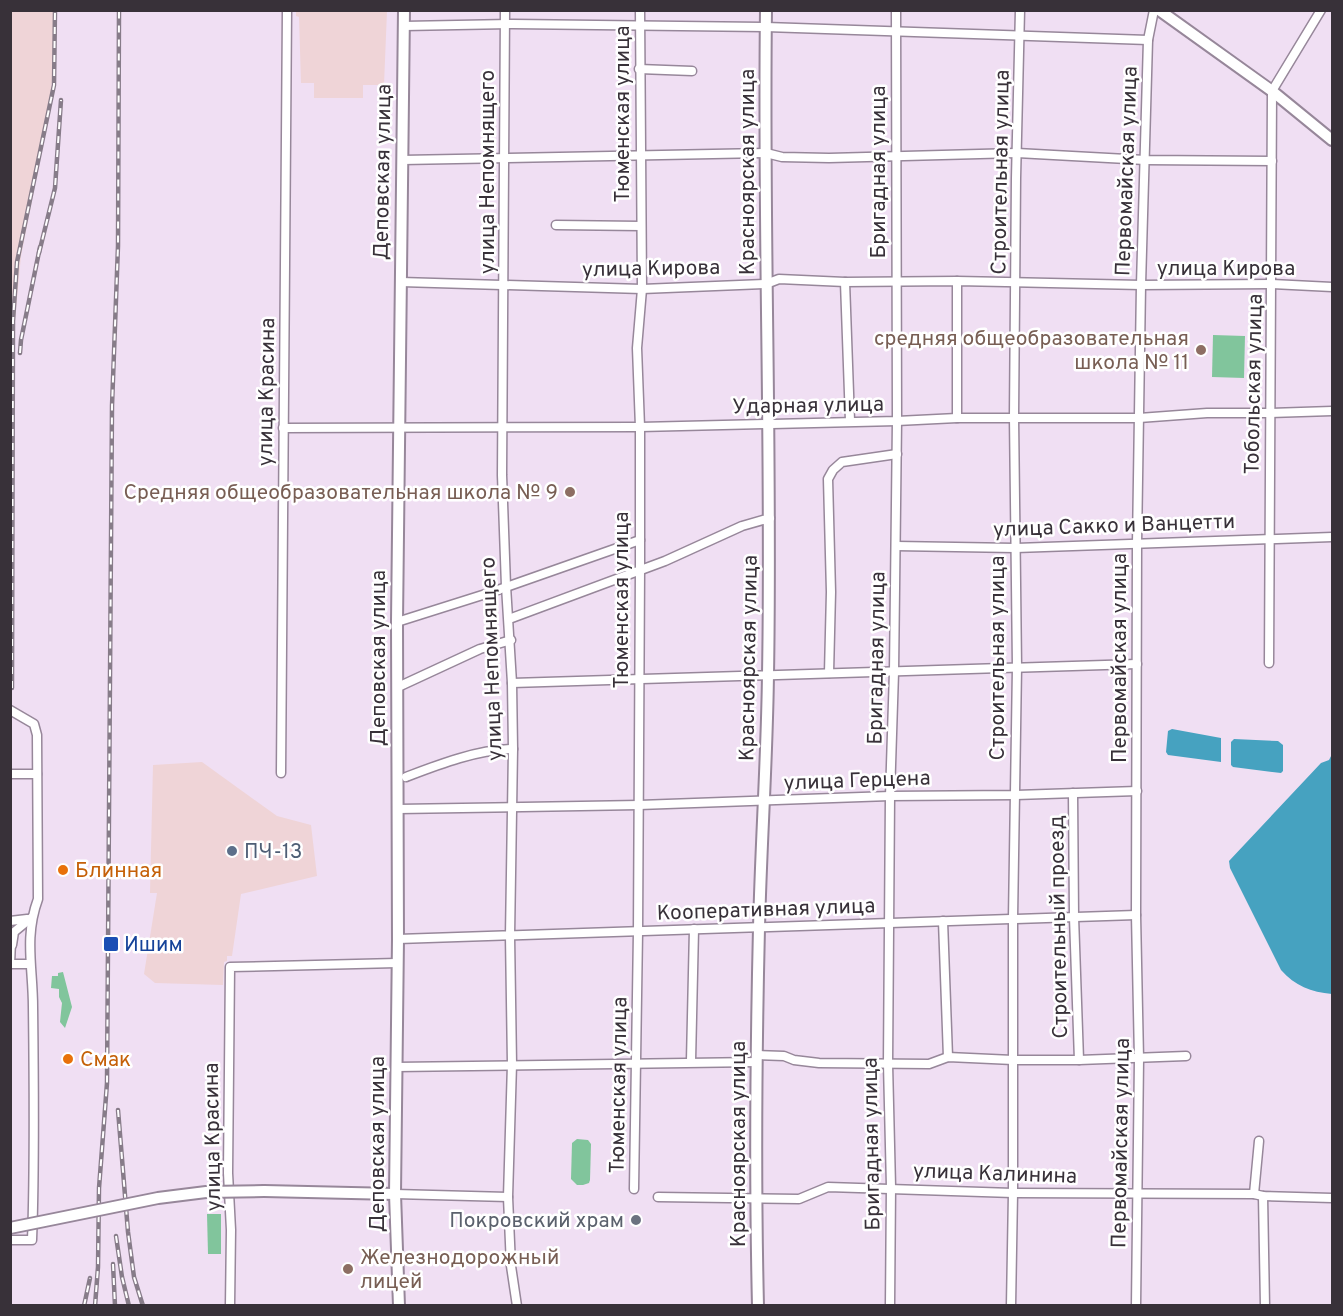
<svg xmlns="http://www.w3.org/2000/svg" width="1343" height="1316" font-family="Overpass,sans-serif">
<rect width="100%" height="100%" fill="#f0dff3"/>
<g fill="#efd4d7">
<polygon points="10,11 57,11 57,23 49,115 21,256 15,320 10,318"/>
<polygon points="296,11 387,11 384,85 363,85 363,98 314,98 314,83 301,83 299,17 296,16"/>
<polygon points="202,762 277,816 311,825 317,876 241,894 232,956 227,956 227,961 224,962 223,985 155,983 144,974 157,893 150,893 153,765"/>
</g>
<g fill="#81c59c">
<polygon points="1213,335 1245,336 1244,378 1212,377"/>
<polygon points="63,972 72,1007 65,1028 60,1022 62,1003 59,997 59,989 51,988 52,976 58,976 58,973"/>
<polygon points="577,1139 588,1140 591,1144 590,1180 589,1183 583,1185 577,1185 571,1179 572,1143"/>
<polygon points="207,1214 221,1214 221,1254 208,1254"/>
</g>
<g fill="#46a2c0">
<polygon points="1172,729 1221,738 1221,762 1168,755 1166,752 1168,731"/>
<polygon points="1234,739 1278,741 1283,745 1283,771 1281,773 1233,767 1231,765 1231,742"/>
<path d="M1332,754v240c-21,-2 -37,-8 -51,-24l-51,-102 -1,-7 92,-98 8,-3z"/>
</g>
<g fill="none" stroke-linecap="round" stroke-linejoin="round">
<defs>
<g id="minor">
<polyline points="505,10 502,475 506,586 512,683 513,749 510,936 512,1064 508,1197 511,1266 517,1306"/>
<polyline points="404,26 513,24 766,27 1148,40"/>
<polyline points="639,69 692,71"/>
<polyline points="402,160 766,153 782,157 829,158 1017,153 1145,160 1272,161"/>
<polyline points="556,225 641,226"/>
<polyline points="401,282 642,289 766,284 779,279 845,282 957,281 1141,285 1272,284 1332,287"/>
<polyline points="845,282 850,421"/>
<polyline points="957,418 957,281"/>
<polyline points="283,428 640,427 897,421 957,418 1139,418 1207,413 1270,413 1332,411"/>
<polyline points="896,546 1015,548 1332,537"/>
<polyline points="509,619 665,561 742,526 770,518"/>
<polyline points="397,622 492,592 640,540"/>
<polyline points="1269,663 1272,91 1321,10"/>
<polyline points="829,673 831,592 828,479 833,470 842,462 897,454"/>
<polyline points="512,683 1137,664"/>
<polyline points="398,687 480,649 511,640"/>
<path d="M10,710l24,14 3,11 1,164c-14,38 -5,69 -5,108 1,78 2,155 -1,233h-22"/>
<polyline points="281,773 287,10"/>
<polyline points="10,774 37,774"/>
<path d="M406,777c34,-13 70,-27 107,-28"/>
<polyline points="1073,793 1074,917 1079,1060"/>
<polyline points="398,809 639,805 890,796 1015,795 1137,791"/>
<polyline points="10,921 27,919"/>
<polyline points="943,921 948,1057"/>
<polyline points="398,939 1136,915"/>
<polyline points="12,945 14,932 31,918"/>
<polyline points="10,964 11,941"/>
<polyline points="11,964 30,964"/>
<polyline points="757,1055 784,1056 794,1060 819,1063 929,1064 948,1057 1013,1060 1079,1060 1186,1056"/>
<polyline points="691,1061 694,929"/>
<polyline points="396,1067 757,1062"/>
<polyline points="634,1189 638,932 640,569 640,427 637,348 642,289 640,10"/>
<polyline points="395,1194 508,1197"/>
<polyline points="1254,1194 1259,1141"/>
<polyline points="1263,1196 1265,1306"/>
<polyline points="658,1197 799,1199 828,1187 1013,1193 1254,1194 1263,1196 1332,1198"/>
<polyline points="230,1306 231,1230 228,1173 230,967 397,963"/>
<polyline points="890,1306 891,1187 888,1064 890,796 894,672 897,421 896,10"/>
<polyline points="1011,1306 1013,1193 1013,918 1017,667 1014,417 1016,178 1020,10"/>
<polyline points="1136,1306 1139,1059 1136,915 1137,544 1141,285 1148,40 1154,10"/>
</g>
<g id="major">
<polyline points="1159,10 1272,91 1332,140"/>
<polyline points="264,1191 395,1194"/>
<polyline points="399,1306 395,1194 398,939 397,622 404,10"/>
<path d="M758,1306c-3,-126 -2,-252 1,-378 2,-85 8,-169 9,-254 4,-221 -5,-442 -2,-664"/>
</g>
</defs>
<use href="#minor" stroke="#97879a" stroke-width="11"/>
<use href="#major" stroke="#97879a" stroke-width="14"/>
<use href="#minor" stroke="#fff" stroke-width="8"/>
<use href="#major" stroke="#fff" stroke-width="10"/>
<defs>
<g id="rail">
<polyline points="39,253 55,188 61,100"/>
<polyline points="20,353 21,340 40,247"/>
<polyline points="12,688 13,321 17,262 54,85 55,10"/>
<polyline points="118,1110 128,1232 134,1277 143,1306"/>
<polyline points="116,1236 122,1277 129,1306"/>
<polyline points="113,1264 115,1306"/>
<polyline points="84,1306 90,1278"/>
<polyline points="95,1306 98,1267 99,1188 107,1083 112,406 118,246 119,10"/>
</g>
</defs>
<use href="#rail" stroke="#877c89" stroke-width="4.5"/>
<use href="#rail" stroke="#fff" stroke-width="2" stroke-dasharray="7" stroke-linecap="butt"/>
<defs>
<polyline id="major-bridge" points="10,1228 158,1198 206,1192 264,1191"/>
</defs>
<use href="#major-bridge" stroke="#97879a" stroke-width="14" stroke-linecap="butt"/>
<use href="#major-bridge" stroke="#fff" stroke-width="10"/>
</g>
<g fill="#8d6e63" stroke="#fff" stroke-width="2">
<circle cx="1201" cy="350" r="6"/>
<circle cx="570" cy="492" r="6"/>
<circle cx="348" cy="1269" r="6"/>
</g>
<circle fill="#5c6f8a" stroke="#fff" stroke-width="2" cx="232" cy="851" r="6"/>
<g fill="#e8710a" stroke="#fff" stroke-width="2">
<circle cx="63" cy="870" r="6"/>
<circle cx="68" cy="1059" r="6"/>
</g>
<rect fill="#1a4fb4" stroke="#fff" stroke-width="2" x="103" y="936" width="16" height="16" rx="3"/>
<circle fill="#6b7280" stroke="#fff" stroke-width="2" cx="636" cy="1220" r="6"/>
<g text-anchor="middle" stroke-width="5" stroke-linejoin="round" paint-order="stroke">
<g font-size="21" fill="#383139" stroke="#fff">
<text transform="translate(622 114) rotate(-90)" y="7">Тюменская улица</text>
<text transform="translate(1126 171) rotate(-88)" y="7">Первомайская улица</text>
<text transform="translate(382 172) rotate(-89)" y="7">Деповская улица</text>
<text transform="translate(487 172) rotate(-90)" y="7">улица Непомнящего</text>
<text transform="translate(747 172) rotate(-90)" y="7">Красноярская улица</text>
<text transform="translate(878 172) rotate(-90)" y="7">Бригадная улица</text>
<text transform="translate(1000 172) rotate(-89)" y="7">Строительная улица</text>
<text transform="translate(651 268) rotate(-1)" y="7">улица Кирова</text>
<text x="1226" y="275">улица Кирова</text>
<text transform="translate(1253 384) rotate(-89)" y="7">Тобольская улица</text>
<text transform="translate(266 392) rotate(-89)" y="7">улица Красина</text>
<text transform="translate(808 405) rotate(-1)" y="7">Ударная улица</text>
<text transform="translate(1114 525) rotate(-2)" y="7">улица Сакко и Ванцетти</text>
<text transform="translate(621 600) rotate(-90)" y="7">Тюменская улица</text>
<text transform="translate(378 658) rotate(-90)" y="7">Деповская улица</text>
<text transform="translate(748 658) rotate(-89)" y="7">Красноярская улица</text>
<text transform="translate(876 658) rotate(-89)" y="7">Бригадная улица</text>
<text transform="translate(997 658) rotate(-90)" y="7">Строительная улица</text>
<text transform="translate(1119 658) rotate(-90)" y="7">Первомайская улица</text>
<text transform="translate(491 659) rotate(-92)" y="7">улица Непомнящего</text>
<text transform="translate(857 780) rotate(-2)" y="7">улица Герцена</text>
<text transform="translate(766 909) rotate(-2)" y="7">Кооперативная улица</text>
<text transform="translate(1058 927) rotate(-91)" y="7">Строительный проезд</text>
<text transform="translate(618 1085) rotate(-89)" y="7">Тюменская улица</text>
<text transform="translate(212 1137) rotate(-91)" y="7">улица Красина</text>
<text transform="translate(1120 1143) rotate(-89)" y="7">Первомайская улица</text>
<text transform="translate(377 1144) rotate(-90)" y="7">Деповская улица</text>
<text transform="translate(738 1144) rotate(-90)" y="7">Красноярская улица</text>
<text transform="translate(871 1144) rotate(-91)" y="7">Бригадная улица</text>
<text transform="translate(995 1173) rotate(2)" y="7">улица Калинина</text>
</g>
<g font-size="21" fill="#785e54" stroke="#fff" text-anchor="end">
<text x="1189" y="345">средняя общеобразовательная<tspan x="1189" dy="24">школа № 11</tspan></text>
<text x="558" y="499">Средняя общеобразовательная школа № 9</text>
<text x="360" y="1264" text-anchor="start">Железнодорожный<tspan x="360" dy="24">лицей</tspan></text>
</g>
<g font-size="21" fill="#4e5e75" stroke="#fff" text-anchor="start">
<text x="244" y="858">ПЧ-13</text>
</g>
<g font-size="21" fill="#c56008" stroke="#fff" text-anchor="start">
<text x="75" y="877">Блинная</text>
<text x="80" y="1066">Смак</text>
</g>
<g font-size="21" fill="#164399" stroke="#fff" text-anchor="start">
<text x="124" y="951">Ишим</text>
</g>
<g font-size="21" fill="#5b616d" stroke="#fff" text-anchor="end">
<text x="624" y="1227">Покровский храм</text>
</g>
</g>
<rect width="1343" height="1316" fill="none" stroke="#383139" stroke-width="24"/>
</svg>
